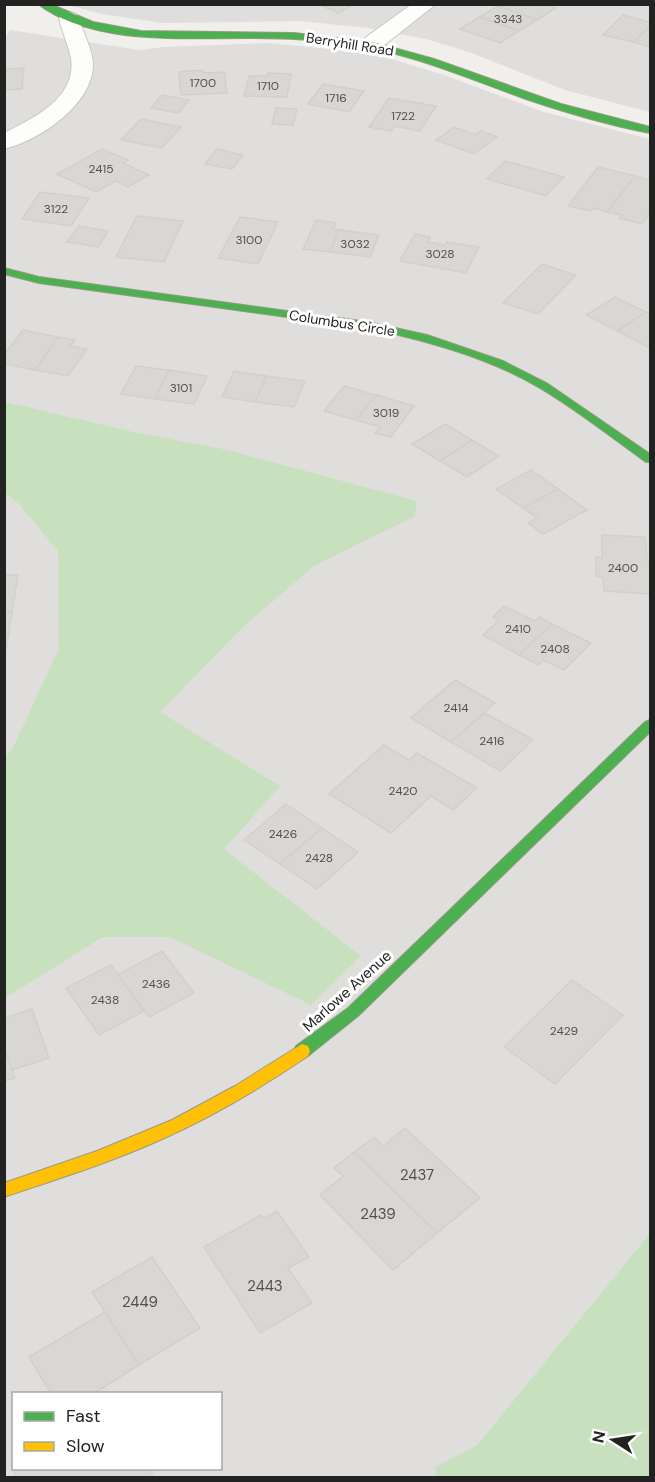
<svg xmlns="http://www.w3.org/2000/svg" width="655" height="1482" font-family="'DM Sans',sans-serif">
<rect width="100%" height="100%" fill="#f0efeb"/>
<g fill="#dfdedc" fill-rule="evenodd">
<polygon points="68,5 650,5 650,112 565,90 469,52 426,39 368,28 300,21 163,23 101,14"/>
<path d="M10,30l129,20 24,-3 106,-4 103,10 72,22 100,37 106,27v1094l-173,212 -41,22v10l-431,1v-1440zM14,1394h206v74h-206z"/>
</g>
<g fill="#c7e1be">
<polygon points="5,402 138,433 223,449 417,501 415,516 314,566 243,627 160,712 280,786 224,849 361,956 311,1005 170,937 103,937 5,998 5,757 13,748 59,648 58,551 19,504 5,493"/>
<polygon points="650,1233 650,1477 436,1477 435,1467 477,1445"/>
</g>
<g fill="#d8d7d3" stroke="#d3d0cc" stroke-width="1.5">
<polygon points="317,4 354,4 339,13"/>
<polygon points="500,4 545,4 556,8 537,20 498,6"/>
<polygon points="498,6 537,20 519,31 479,17"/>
<polygon points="623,15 650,22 650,26 634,42 603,35"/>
<polygon points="479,17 519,31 500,43 460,29"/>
<polygon points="650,26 650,47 634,42"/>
<polygon points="24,68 22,89 4,90 4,69"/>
<polygon points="203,70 204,73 224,72 227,93 181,95 179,72"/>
<polygon points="268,73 291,74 287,97 244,96 249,76 268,76"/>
<polygon points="323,84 364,91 349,112 308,104"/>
<polygon points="162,95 189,100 178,113 151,108"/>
<polygon points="389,98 436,106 420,131 394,126 391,131 369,127"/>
<polygon points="276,108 297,109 293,125 272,124"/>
<polygon points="141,119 181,127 162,148 121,140"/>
<polygon points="454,127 475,135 481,131 497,137 474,154 436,140"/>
<polygon points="102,149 128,160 123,163 149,175 128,187 116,181 96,192 57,174"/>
<polygon points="217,149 243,155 232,169 205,164"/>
<polygon points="505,161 564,177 546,196 487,179"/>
<polygon points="598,167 635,176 607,212 593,208 591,211 568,206"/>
<polygon points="635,176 650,180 650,213 642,224 619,218 622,215 607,212"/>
<polygon points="40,192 89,198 71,226 22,219"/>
<polygon points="137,216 183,221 164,262 116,257"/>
<polygon points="240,217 278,222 258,264 218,258"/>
<polygon points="316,220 336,223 333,229 339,230 330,252 303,249"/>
<polygon points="79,226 108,231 98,247 67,242"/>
<polygon points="339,230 379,235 370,257 330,252"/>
<polygon points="415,234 430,237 428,242 446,245 447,242 479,247 466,273 400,261"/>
<polygon points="542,264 576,275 538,314 503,303"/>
<polygon points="615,297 646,312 617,331 586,315"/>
<polygon points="646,312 650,314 650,348 617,331"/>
<polygon points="23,330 58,337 35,370 4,364 4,355"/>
<polygon points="58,337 75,340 70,346 87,349 68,376 35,370"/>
<polygon points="136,366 169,370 155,399 121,394"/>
<polygon points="169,370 207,376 194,404 155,399"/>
<polygon points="234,371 266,376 255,402 222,397"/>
<polygon points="266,376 305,381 294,407 255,402"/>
<polygon points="344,386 376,395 356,420 324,411"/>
<polygon points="376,395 414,406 391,437 375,433 380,427 356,420"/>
<polygon points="445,424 472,440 440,461 412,444"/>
<polygon points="472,440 499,456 467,477 440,461"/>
<polygon points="531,470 558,489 523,508 496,489"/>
<polygon points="558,489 587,510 543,534 528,523 537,518 523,508"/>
<polygon points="602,535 645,537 647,560 650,560 650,594 604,591 603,577 596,576 596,557 602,558"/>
<polygon points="4,575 18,575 12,612 4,612"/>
<polygon points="504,606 535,621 539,617 552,624 519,655 483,635 499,620 493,617"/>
<polygon points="4,612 12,612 6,649 4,649"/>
<polygon points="552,624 591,643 564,670 543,660 539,665 519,655"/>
<polygon points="455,680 495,703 451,742 411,718"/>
<polygon points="485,713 533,740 500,771 451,742"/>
<polygon points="384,745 409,760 417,753 477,788 453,810 431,796 391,833 329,794"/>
<polygon points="286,804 322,828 280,864 244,840"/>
<polygon points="322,828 358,852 317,889 280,864"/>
<polygon points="162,951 194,993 149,1017 117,975"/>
<polygon points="111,965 144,1011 99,1035 66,988"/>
<polygon points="572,980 623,1015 555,1084 504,1047"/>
<polygon points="32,1009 49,1058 12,1070 4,1048 4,1018"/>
<polygon points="4,1048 15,1078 4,1081"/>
<polygon points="405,1128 480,1198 437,1233 354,1152 374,1137 383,1146"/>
<polygon points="354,1152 437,1233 393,1270 320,1195 343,1176 334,1168"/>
<polygon points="277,1211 309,1257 288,1268 312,1303 260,1333 204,1247 261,1215 264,1218"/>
<polygon points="152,1257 200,1328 139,1365 92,1292"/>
<polygon points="105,1312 139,1365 93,1394 51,1394 29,1357"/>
<polygon points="15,1468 152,1468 152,1478 14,1478"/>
</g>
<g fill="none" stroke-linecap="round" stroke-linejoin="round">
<defs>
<g id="street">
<polygon points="412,4 436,4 378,50 370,51 362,50 359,45 362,40"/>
<path d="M69,12l7,2 3,4c4,15 13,30 14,45 1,41 -53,77 -89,86v-16c30,-15 73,-35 67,-75 -3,-14 -9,-26 -12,-40l3,-4z"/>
</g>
<g id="fast">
<path d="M38,4h12l43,18 48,9 153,2 78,9 62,17 127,45 89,23v6c-42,-8 -86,-21 -127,-35 -60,-22 -118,-47 -182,-55 -31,-4 -63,-5 -95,-5 -64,0 -154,7 -208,-34z"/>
<path d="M4,268l35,9 329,45 59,13 76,26 45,23 102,70v8h-4c-35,-25 -69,-52 -106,-74 -52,-31 -113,-47 -172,-60l-329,-45 -35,-9z"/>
<polygon points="650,720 650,732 358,1016 308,1056 302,1058 296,1056 294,1051 296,1046 348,1008 645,722"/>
</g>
<path id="slow" d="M302,1044l6,2 2,5 -2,5c-47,32 -96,61 -148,84 -51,23 -103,39 -156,57v-14l93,-32 75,-31 63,-34z"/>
</defs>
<use href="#street" stroke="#c9c8c7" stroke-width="2"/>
<use href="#fast" stroke="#979c81" stroke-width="2"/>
<use href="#slow" stroke="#979c81" stroke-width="2"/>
<use href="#street" fill="#fdfdfc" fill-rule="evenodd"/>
<use href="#fast" fill="#4caf50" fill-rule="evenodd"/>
<use href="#slow" fill="#ffc107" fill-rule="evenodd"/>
</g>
<g text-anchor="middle" stroke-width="6" stroke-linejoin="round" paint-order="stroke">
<g font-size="12" fill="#504f4e">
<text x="508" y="23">3343</text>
<text x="203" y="87">1700</text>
<text x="268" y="90">1710</text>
<text x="336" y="102">1716</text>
<text x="403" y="120">1722</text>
<text x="101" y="173">2415</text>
<text x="56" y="213">3122</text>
<text x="249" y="244">3100</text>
<text x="355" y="248">3032</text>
<text x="440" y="258">3028</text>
<text x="181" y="392">3101</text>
<text x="386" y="417">3019</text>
<text x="623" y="572">2400</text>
<text x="518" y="633">2410</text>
<text x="555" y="653">2408</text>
<text x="456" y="712">2414</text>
<text x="492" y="745">2416</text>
<text x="403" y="795">2420</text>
<text x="283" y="838">2426</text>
<text x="319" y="862">2428</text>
<text x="156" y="988">2436</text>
<text x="105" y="1004">2438</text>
<text x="564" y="1035">2429</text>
</g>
<g font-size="14" fill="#222" stroke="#fff">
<text transform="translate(350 44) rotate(9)" y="5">Berryhill Road</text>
<text transform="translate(342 323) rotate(9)" y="5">Columbus Circle</text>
</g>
<g font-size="15" fill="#222" stroke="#fff">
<text transform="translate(347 991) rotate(-42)" y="5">Marlowe Avenue</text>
</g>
<g font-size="15" fill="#504f4e">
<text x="417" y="1180">2437</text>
<text x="378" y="1219">2439</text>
<text x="265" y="1291">2443</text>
<text x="140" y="1307">2449</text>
</g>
</g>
<rect width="655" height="1482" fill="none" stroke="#222222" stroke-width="12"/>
<rect x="12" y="1392" width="210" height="78" fill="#ffffff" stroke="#a7a7a7" stroke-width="1.5"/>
<rect x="24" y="1412" width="30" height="9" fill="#4caf50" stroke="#a7a7a7" stroke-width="1.5"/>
<text x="66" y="1422" font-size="18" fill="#222222">Fast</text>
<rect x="24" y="1442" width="30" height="9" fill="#ffc107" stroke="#a7a7a7" stroke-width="1.5"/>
<text x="66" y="1452" font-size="18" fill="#222222">Slow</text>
<g transform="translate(613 1440) rotate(282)" stroke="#ffffff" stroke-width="4.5" paint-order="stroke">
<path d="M0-4.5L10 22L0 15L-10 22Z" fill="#222222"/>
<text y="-9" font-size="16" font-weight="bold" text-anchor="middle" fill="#222222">N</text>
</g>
</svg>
